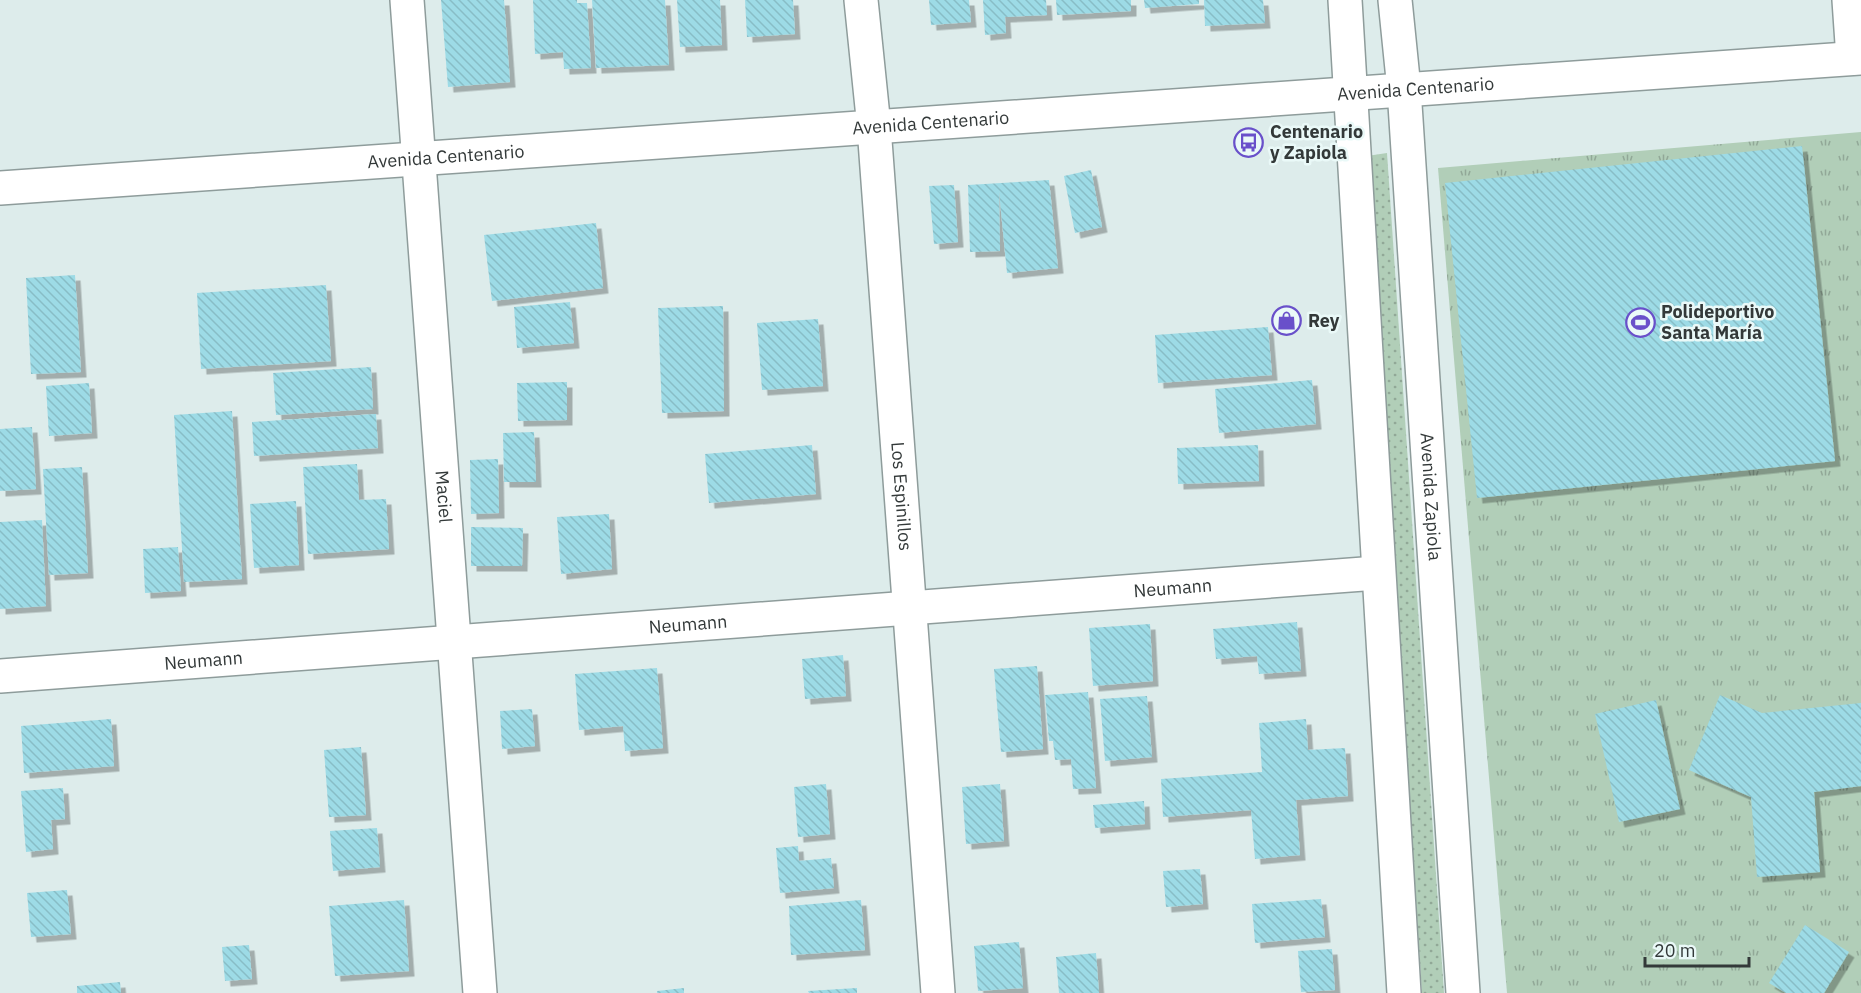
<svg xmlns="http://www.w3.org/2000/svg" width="1861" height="993" font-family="'IBM Plex Sans',sans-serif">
<defs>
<pattern id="grass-dots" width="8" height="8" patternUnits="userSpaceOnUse" patternTransform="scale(1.5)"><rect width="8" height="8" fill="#b1ceb8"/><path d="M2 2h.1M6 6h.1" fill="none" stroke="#91a897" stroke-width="1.8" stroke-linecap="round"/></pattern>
<pattern id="park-tufts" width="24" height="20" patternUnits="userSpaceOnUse" patternTransform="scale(1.5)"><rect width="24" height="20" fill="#b1ceb8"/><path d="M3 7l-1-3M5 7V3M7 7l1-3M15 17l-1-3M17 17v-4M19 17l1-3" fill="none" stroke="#91a897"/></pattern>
<pattern id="building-back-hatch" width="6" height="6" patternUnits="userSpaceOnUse" patternTransform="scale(1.5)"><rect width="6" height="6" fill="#9ddbe6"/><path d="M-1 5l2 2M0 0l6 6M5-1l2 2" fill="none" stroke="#88bdc6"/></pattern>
<filter id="shadow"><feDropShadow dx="5.5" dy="5.5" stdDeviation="0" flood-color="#0004"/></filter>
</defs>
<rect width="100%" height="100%" fill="#ddeceb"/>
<polygon fill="url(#grass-dots)" points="1387,153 1444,993 1422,993 1367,156"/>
<polygon fill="url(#park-tufts)" points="1861,132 1861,993 1507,993 1438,168"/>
<g fill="url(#building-back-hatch)" filter="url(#shadow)">
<polygon points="441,0 504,0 510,82 448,87"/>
<polygon points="533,0 577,0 577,3 587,3 591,68 564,69 563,52 535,54"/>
<polygon points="592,0 665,0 669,65 596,68"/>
<polygon points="677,0 720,0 722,45 680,47"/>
<polygon points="745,0 793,0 795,34 747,37"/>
<polygon points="929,0 969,0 971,22 931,25"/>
<polygon points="983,0 1046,0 1047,15 1005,17 1006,33 985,35"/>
<polygon points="1056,0 1131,0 1131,11 1057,15"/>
<polygon points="1144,0 1199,0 1199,4 1145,8"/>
<polygon points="1204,0 1263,0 1265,23 1205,26"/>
<polygon points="1802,146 1835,461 1477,498 1445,183"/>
<polygon points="1091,170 1102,227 1075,233 1064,176"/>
<polygon points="1049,180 1058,268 1007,273 999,191 1000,251 970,252 968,185"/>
<polygon points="954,185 958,242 934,244 929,186"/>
<polygon points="596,223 603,288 492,301 484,235"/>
<polygon points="75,275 81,372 31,374 26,278"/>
<polygon points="326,285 331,361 201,369 197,293"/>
<polygon points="570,302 574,343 517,348 514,307"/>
<polygon points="723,306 724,411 662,413 658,308"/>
<polygon points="818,319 823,386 762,390 757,323"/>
<polygon points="1268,327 1272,375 1158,383 1155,335"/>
<polygon points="371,367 373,409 276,415 273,373"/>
<polygon points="1312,380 1316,424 1219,433 1215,389"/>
<polygon points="567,382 567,420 518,421 517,383"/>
<polygon points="89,383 92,433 49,436 46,386"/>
<polygon points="232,411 242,579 184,582 174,415"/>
<polygon points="376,414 378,448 254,456 252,422"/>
<polygon points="32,427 36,489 0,491 0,429"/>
<polygon points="534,432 536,482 504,482 503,433"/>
<polygon points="812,445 816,494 709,503 705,454"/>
<polygon points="1258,445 1259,481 1178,484 1177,448"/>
<polygon points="498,459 499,513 471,514 470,460"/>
<polygon points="357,464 359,500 386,499 389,549 308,554 303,467"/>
<polygon points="82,467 88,573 49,575 43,469"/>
<polygon points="296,501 299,565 254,568 250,504"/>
<polygon points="609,514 612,569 561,574 557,517"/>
<polygon points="42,520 46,606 0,609 0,522"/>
<polygon points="471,527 523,528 522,566 471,566"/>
<polygon points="178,547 181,591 145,593 143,549"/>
<polygon points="1297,622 1301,671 1259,674 1257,656 1216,659 1213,629"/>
<polygon points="1150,624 1153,681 1093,686 1089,628"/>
<polygon points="843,655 846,696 805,699 802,659"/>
<polygon points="1037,666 1043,749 1001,752 994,669"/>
<polygon points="657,668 663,748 625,751 623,726 579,730 575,674"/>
<polygon points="1088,692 1096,788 1073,789 1071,759 1055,760 1053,741 1049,741 1045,695"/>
<polygon points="1720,695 1762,713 1861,703 1861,786 1814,792 1820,872 1757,877 1751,797 1689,770"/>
<polygon points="1147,696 1152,757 1105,761 1100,699"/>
<polygon points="1656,700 1680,809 1619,822 1595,714"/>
<polygon points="532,709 535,746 502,749 500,711"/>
<polygon points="111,719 114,766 24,773 21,726"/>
<polygon points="1306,719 1308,750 1345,748 1348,796 1296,800 1300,855 1255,859 1251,810 1163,817 1161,779 1262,772 1259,723"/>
<polygon points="361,747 366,815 329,817 324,750"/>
<polygon points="826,784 830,834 798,837 794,787"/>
<polygon points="1000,784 1004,841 966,844 962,787"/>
<polygon points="63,788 65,819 51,820 53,849 26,852 21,791"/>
<polygon points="1144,801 1145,824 1095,828 1093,805"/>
<polygon points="377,828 380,867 333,871 330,831"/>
<polygon points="798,846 799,861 831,858 834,888 780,893 776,848"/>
<polygon points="1200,869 1203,904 1166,907 1163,871"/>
<polygon points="67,890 71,934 31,937 27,893"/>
<polygon points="1321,899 1325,937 1255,943 1252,904"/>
<polygon points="404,900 409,971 335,976 329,906"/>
<polygon points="861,900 865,950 791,955 789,906"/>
<polygon points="1805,925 1849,952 1824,993 1786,993 1769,983"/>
<polygon points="1019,942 1023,988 978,991 974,946"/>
<polygon points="249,945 252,979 225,981 222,947"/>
<polygon points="1332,949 1335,990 1301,992 1298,951"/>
<polygon points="1096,953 1099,993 1059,993 1056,957"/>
<polygon points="120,982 121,993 77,993 77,986"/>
<polygon points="684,988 684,993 657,993 657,991"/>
<polygon points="857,988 857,993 809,993 808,991"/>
</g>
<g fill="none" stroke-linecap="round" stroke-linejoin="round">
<defs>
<g id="minor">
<path id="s1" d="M407,0l73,993"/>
<path id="s2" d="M861,0l13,127 64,866"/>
<polyline points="1849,0 1853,58"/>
<path id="s3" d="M0,676l1377,-103"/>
</g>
<g id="major">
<polyline points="1345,0 1404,993"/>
<path id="s4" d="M1395,0l9,89 59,904"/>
<path id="s5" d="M0,188l1861,-130"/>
</g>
</defs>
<use href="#minor" stroke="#8e9c9b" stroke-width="36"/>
<use href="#major" stroke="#8e9c9b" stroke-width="36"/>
<use href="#minor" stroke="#fff" stroke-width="33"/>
<use href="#major" stroke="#fff" stroke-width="33"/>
</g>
<defs>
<symbol id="bus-ring" viewBox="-11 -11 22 22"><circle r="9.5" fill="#eaf9f8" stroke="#6950ca" stroke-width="1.5"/><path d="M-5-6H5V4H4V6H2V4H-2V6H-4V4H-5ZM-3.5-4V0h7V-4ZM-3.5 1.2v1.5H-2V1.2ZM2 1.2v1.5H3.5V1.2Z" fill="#6950ca"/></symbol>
<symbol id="shop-ring" viewBox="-11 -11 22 22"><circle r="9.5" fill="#eaf9f8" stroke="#6950ca" stroke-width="1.5"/><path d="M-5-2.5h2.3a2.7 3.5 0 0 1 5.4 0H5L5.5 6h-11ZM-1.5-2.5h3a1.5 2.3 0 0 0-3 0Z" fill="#6950ca"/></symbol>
<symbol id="stadium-ring" viewBox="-11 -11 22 22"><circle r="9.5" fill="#eaf9f8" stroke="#6950ca" stroke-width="1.5"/><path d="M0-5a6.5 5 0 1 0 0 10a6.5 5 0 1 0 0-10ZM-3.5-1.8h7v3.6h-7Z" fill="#6950ca"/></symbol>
</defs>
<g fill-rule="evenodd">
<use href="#bus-ring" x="1232" y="126" width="33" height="33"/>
<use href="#shop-ring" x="1270" y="304" width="33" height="33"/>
<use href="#stadium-ring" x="1624" y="306" width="33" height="33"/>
</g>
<g text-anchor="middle" stroke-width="5" stroke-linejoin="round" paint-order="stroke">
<g font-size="18" fill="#333939" stroke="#eaf9f8">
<text dy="6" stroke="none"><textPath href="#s5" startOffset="1419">Avenida Centenario</textPath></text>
<text dy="6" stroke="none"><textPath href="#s5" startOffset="933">Avenida Centenario</textPath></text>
<text dy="6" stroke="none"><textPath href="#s5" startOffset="447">Avenida Centenario</textPath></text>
<text dy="6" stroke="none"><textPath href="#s1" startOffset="498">Maciel</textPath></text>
<text dy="6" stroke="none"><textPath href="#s2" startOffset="498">Los Espinillos</textPath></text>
<text dy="6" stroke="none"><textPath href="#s4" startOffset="498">Avenida Zapiola</textPath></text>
<text dy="6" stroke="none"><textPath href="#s3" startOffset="1176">Neumann</textPath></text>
<text dy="6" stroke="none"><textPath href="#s3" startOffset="690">Neumann</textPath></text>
<text dy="6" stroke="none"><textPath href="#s3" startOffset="204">Neumann</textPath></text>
</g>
<g font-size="18" font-weight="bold" fill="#333939" stroke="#eaf9f8" text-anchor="start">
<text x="1270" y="138">Centenario<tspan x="1270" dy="21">y Zapiola</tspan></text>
<text x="1661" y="318">Polideportivo<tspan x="1661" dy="21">Santa María</tspan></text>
<text x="1308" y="327">Rey</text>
</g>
</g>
<path d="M1645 957v9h104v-9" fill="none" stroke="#333939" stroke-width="3"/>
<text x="1654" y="957" font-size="18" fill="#333939" stroke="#eaf9f8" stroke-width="4.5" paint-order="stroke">20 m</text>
</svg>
